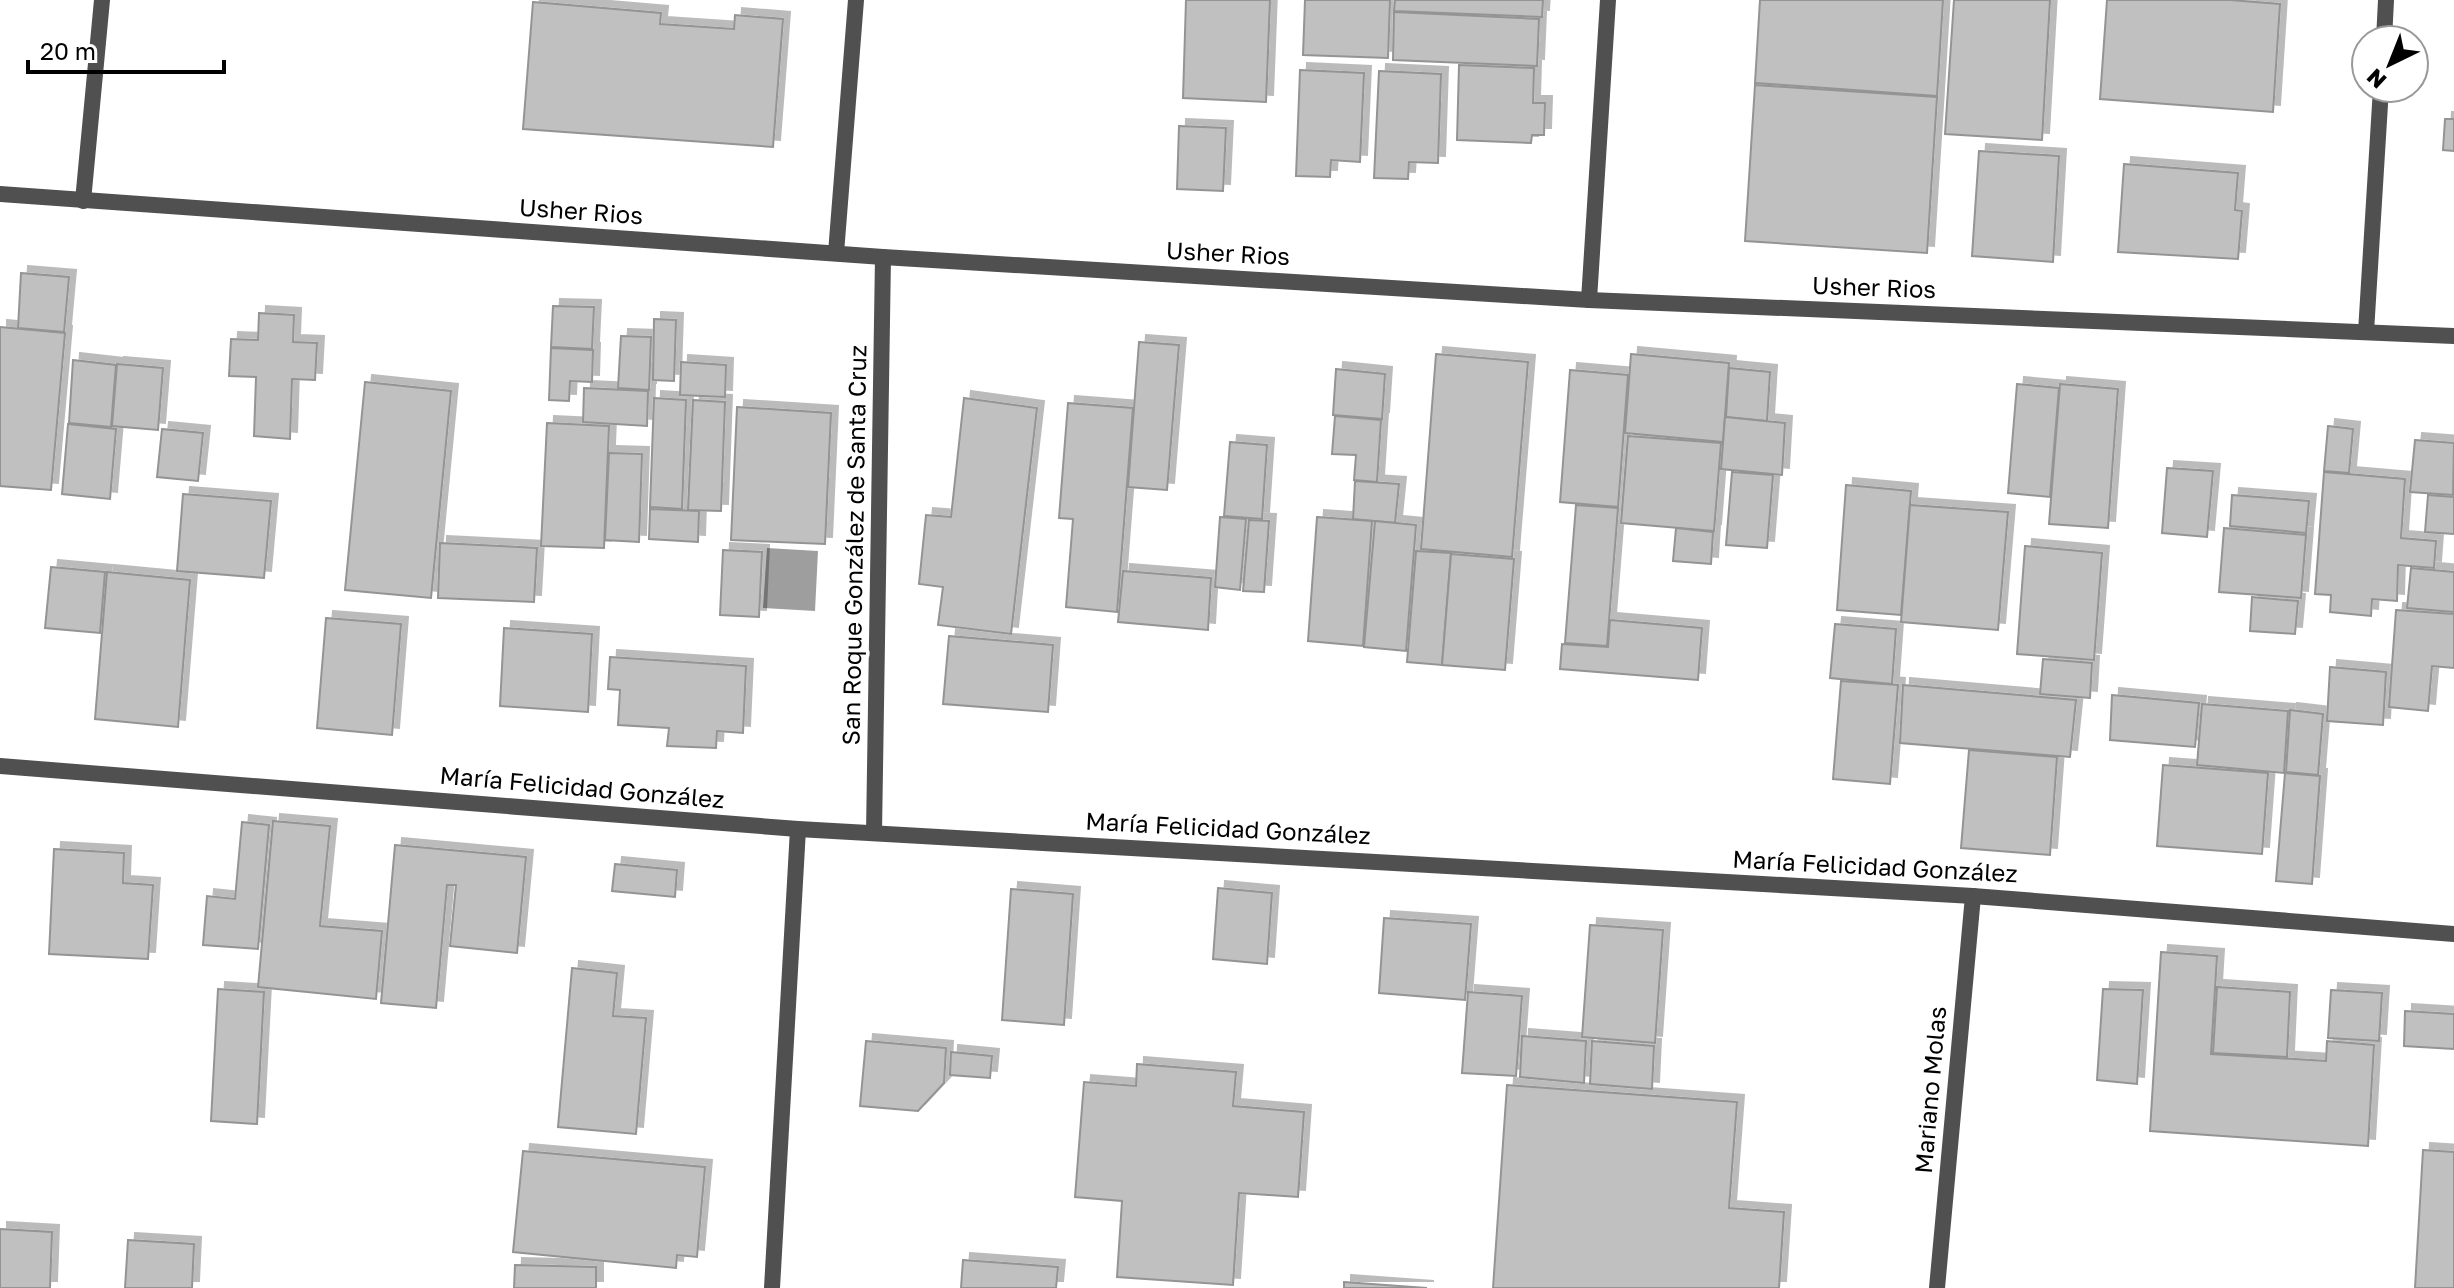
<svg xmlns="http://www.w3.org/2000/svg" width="2454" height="1288" font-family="'Golos Text',sans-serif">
<defs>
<filter id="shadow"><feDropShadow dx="7" dy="-7" stdDeviation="0" flood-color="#0004"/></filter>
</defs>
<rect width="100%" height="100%" fill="#fff"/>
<polygon fill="#9e9e9e" points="767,548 818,551 815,611 763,608"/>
<g fill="#c0c0c0" stroke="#949494" stroke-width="2" filter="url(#shadow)">
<polygon points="1186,0 1270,0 1266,102 1183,98"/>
<polygon points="1305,0 1390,0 1388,58 1303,55"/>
<polygon points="1395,0 1543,0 1542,17 1394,11"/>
<polygon points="1760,0 1943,0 1937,96 1755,83"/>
<polygon points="1954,0 2050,0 2042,140 1945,134"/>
<polygon points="2107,0 2230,0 2280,4 2273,112 2100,99"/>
<polygon points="533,2 661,13 660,24 734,29 735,15 783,19 773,147 523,129"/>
<polygon points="1394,12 1539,19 1537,66 1393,60"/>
<polygon points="1459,65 1534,68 1533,103 1545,103 1544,135 1532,135 1531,143 1457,140"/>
<polygon points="1300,70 1364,73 1360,162 1331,160 1330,177 1296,176"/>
<polygon points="1379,71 1441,74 1438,163 1409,162 1408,179 1374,178"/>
<polygon points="1755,85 1937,97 1927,253 1745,241"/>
<polygon points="2445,119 2454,119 2454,151 2443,150"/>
<polygon points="1179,126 1226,128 1223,191 1177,189"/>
<polygon points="1979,151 2059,156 2053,262 1972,256"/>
<polygon points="2124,164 2238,173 2235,210 2242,211 2238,259 2118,252"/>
<polygon points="21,273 69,277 64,332 18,328"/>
<polygon points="553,306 594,307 592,349 551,347"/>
<polygon points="259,313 294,315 293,342 317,343 315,380 292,379 290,439 254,436 256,377 229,376 231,339 258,340"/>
<polygon points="654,319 676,320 674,381 653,380"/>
<polygon points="0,327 65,333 51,490 0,486"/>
<polygon points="621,336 651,337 649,390 618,388"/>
<polygon points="1139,342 1179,345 1167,490 1128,487"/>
<polygon points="551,348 593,350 592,382 570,381 569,401 549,400"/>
<polygon points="1436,354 1528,362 1512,557 1421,549"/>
<polygon points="1631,354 1729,363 1723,442 1625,433"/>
<polygon points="73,360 116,365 111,427 69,423"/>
<polygon points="681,362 726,365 725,397 680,395"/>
<polygon points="117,364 163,368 158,430 112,426"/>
<polygon points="1729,368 1770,372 1767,421 1726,417"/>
<polygon points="1336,369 1385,374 1382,419 1333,415"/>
<polygon points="1570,370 1628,375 1618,507 1560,502"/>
<polygon points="365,382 451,391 431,598 345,590"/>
<polygon points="2017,384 2059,388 2050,497 2008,493"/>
<polygon points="2060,384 2118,389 2108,528 2049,524"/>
<polygon points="584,388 648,391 647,426 583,422"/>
<polygon points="654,398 686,400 682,509 650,507"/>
<polygon points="964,398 1037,408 1011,634 938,625 943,587 919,584 926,515 951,517"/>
<polygon points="693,400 725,402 721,511 688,510"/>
<polygon points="1068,403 1133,408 1117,612 1066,607 1073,519 1059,518"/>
<polygon points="737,407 831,413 825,544 731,540"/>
<polygon points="1335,416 1381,420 1377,482 1354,480 1356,455 1332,454"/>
<polygon points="1725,417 1785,423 1782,475 1721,469"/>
<polygon points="547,423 609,426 604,548 541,546"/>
<polygon points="68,424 116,429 110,499 62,494"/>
<polygon points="2328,426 2353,429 2349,473 2324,471"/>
<polygon points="162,429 203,433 198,481 157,477"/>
<polygon points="1628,436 1721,443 1714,531 1621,523"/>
<polygon points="2415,440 2454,443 2453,495 2410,492"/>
<polygon points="1230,442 1267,445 1262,519 1224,516"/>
<polygon points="609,453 642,454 639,542 605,540"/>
<polygon points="2167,468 2213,471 2207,537 2162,533"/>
<polygon points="1732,472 1773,475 1767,548 1726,545"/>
<polygon points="2324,472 2405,479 2401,538 2436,541 2434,568 2398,565 2397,601 2372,599 2371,616 2330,612 2331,595 2315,594"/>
<polygon points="1355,481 1399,484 1395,523 1353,519"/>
<polygon points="1846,485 1911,491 1901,615 1837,610"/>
<polygon points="183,494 271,501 264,578 177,571"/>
<polygon points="2232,495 2309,501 2306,533 2230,526"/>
<polygon points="2428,495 2454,497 2454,534 2425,532"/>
<polygon points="1576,505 1618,508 1607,646 1565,643"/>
<polygon points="1910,505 2008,512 1998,630 1901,622"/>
<polygon points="650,509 699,511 698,542 649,539"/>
<polygon points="1220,517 1246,519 1240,590 1215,587"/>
<polygon points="1317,517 1372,521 1363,646 1308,641"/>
<polygon points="1249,520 1269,521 1264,592 1243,591"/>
<polygon points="1375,521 1416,525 1406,651 1364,647"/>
<polygon points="1676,528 1713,532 1711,564 1673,561"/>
<polygon points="2224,528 2306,535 2301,598 2219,592"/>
<polygon points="440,543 537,548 534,602 438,598"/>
<polygon points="2025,546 2102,553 2094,660 2017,654"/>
<polygon points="723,550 762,552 759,617 720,615"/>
<polygon points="1416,551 1451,553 1442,665 1407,662"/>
<polygon points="1451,554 1514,559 1505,670 1442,665"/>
<polygon points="51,567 105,572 100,633 45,628"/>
<polygon points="2411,568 2454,572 2454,612 2407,608"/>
<polygon points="1123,571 1211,578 1208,630 1118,622"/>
<polygon points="107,572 190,580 178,727 95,719"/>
<polygon points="2252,597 2298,601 2295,634 2250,631"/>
<polygon points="2396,610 2454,614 2454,668 2432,666 2428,711 2389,707"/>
<polygon points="326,618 401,624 392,735 317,728"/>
<polygon points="1610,620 1702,628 1698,680 1560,669 1562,644 1608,647"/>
<polygon points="1835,624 1896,629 1892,684 1830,678"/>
<polygon points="504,628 592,634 588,712 500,706"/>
<polygon points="949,636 1053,645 1048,712 943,704"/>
<polygon points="610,657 746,666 743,733 717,731 716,748 667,746 669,728 618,725 620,690 608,689"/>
<polygon points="2043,659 2092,663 2090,698 2040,694"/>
<polygon points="2330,667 2386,672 2383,725 2327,721"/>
<polygon points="1841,681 1898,685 1890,784 1833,779"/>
<polygon points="1903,685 2076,700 2070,757 1900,743"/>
<polygon points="2112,695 2199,703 2195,747 2110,740"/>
<polygon points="2202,704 2288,711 2284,773 2197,765"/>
<polygon points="2290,710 2323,714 2318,775 2286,772"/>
<polygon points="1969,750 2057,757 2050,855 1961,848"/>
<polygon points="2163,765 2268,773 2262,854 2157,846"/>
<polygon points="2285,773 2320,776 2312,884 2276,881"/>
<polygon points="273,821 330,826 320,926 382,931 376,999 258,987"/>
<polygon points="242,822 269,825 258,949 203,945 207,896 235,899"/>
<polygon points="395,845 526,857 517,953 450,946 456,885 447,885 436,1008 381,1003"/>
<polygon points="54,849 124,853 123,883 153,885 148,959 49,954"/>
<polygon points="615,864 677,870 675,897 612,891"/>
<polygon points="1218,888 1272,893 1267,964 1213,959"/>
<polygon points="1011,889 1073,894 1064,1025 1002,1020"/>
<polygon points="1384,918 1471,924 1465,1000 1379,993"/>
<polygon points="1590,925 1663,930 1655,1043 1582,1037"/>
<polygon points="2161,952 2217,956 2211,1054 2326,1061 2327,1041 2374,1045 2368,1146 2150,1131"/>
<polygon points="572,968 617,973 613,1016 646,1018 636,1134 558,1127"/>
<polygon points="2217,987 2290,992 2287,1057 2213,1053"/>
<polygon points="218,989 264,992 257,1124 211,1121"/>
<polygon points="2103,989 2143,990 2137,1084 2097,1080"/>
<polygon points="2331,990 2382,993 2379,1041 2328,1038"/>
<polygon points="1468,992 1522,996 1516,1076 1462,1073"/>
<polygon points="2405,1011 2454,1014 2454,1049 2404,1046"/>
<polygon points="1522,1036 1586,1041 1584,1083 1520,1077"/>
<polygon points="866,1041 946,1048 944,1083 918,1111 860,1106"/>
<polygon points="1592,1041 1654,1046 1652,1089 1590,1084"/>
<polygon points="951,1052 992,1056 990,1078 950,1075"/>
<polygon points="1137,1064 1236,1072 1233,1106 1304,1112 1298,1197 1239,1193 1233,1285 1117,1277 1122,1201 1075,1197 1084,1082 1136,1086"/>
<polygon points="1507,1085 1737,1102 1729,1208 1784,1212 1779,1288 1493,1288"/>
<polygon points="2423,1150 2454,1152 2454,1288 2415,1288"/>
<polygon points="523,1151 705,1167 697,1257 677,1255 676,1268 513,1252"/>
<polygon points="0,1229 52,1232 50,1288 0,1288"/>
<polygon points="128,1240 194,1244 192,1288 125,1288"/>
<polygon points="963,1260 1058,1267 1056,1288 961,1288"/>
<polygon points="515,1265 596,1267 596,1288 514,1288"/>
<polygon points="1344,1282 1427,1288 1344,1288"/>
</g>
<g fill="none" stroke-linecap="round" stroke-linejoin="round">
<g stroke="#505050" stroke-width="16">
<polyline points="2384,40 2386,0"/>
<polyline points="83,201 102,0"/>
<polyline points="836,253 856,0"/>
<polyline points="1589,300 1608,0"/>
<polyline points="2366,332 2381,88"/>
<polyline points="0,766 798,829 1973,896 2454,934"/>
<polyline points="874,833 883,257"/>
<polyline points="772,1288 798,829"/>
<polyline points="1937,1288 1973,896"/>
</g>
<polyline stroke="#505050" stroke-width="16" points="0,194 883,257 1589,300 2454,336"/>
</g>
<g text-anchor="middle" stroke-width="7" stroke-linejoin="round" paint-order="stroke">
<g font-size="24" fill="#000" stroke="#fff">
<text transform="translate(581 212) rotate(4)" y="8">Usher Rios</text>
<text transform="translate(1228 254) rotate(3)" y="8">Usher Rios</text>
<text transform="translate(1874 288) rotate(2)" y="8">Usher Rios</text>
<text transform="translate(855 545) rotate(-89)" y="8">San Roque González de Santa Cruz</text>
<text transform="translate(582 788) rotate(5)" y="8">María Felicidad González</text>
<text transform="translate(1228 829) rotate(3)" y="8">María Felicidad González</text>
<text transform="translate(1875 867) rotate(3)" y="8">María Felicidad González</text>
<text transform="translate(1931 1090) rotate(-85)" y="8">Mariano Molas</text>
</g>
</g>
<g transform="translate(2390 64) rotate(223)"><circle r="38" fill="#ffffff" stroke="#999999" stroke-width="2"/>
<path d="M0-6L14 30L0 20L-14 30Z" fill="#000000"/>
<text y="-12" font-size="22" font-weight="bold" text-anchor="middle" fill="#000000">N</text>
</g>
<path d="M28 60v12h196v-12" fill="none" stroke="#000000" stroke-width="4"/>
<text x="40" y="60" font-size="24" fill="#000000" stroke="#ffffff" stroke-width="6" paint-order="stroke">20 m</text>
</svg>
